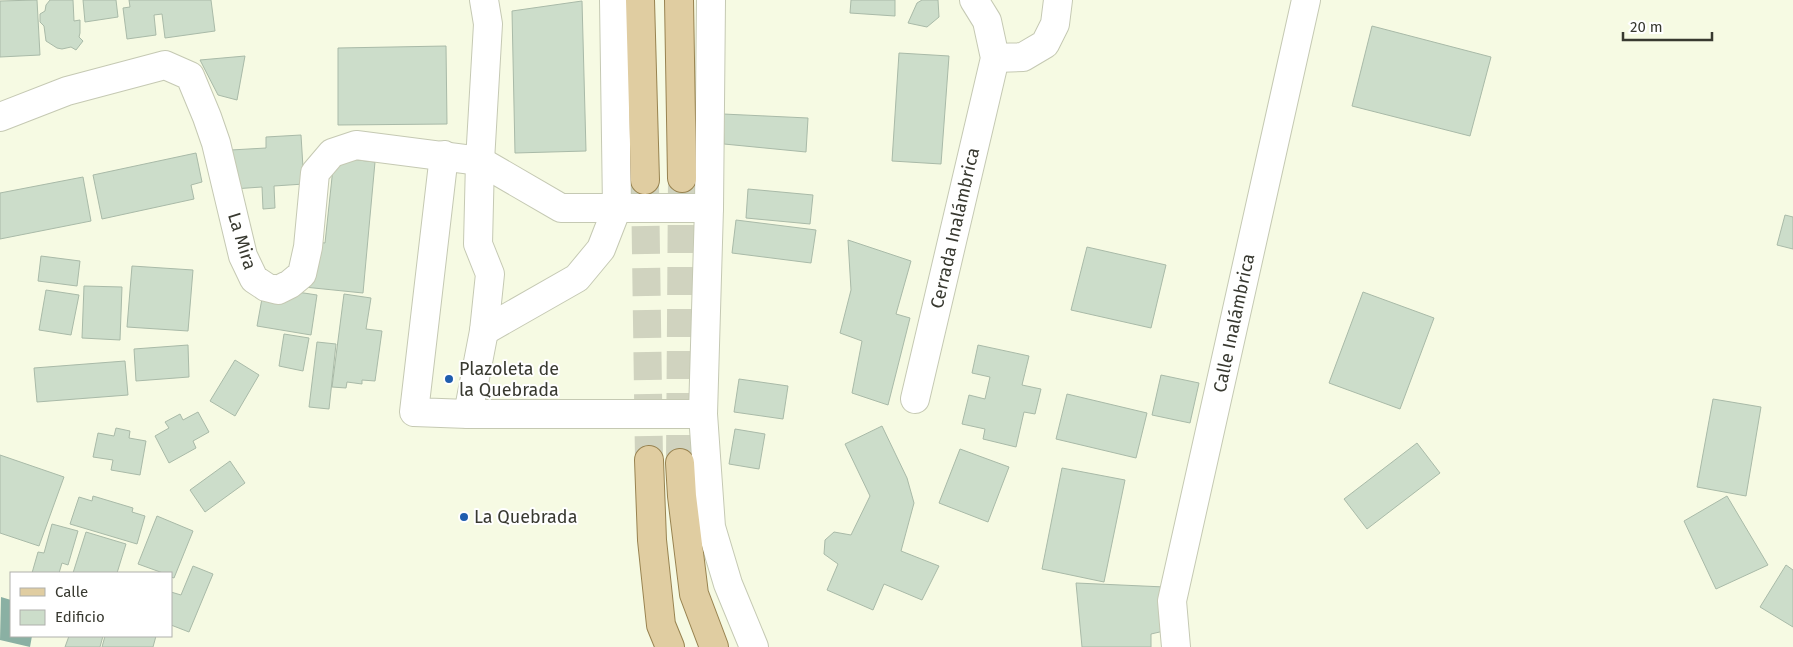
<svg xmlns="http://www.w3.org/2000/svg" width="1793" height="647" font-family="'Fira Sans',sans-serif">
<rect width="100%" height="100%" fill="#f6fae3"/>
<polygon fill="#8ab0a3" points="1,597 11,600 11,636 32,636 30,647 0,640"/>
<g fill="#ccddca" stroke="#a9baa8">
<polygon points="37,0 40,55 0,57 0,1"/>
<polygon points="50,0 73,0 74,21 80,20 80,33 79,37 83,41 76,50 71,47 62,49 57,48 46,41 44,26 40,22 40,14 45,11 46,5"/>
<polygon points="83,0 116,0 118,17 85,22"/>
<polygon points="129,0 211,0 215,31 165,38 162,14 154,15 156,35 127,39 123,8 130,7"/>
<polygon points="851,0 895,0 895,16 850,13"/>
<polygon points="922,0 938,0 939,17 927,27 908,23 917,3"/>
<polygon points="582,1 586,151 515,153 512,11"/>
<polygon points="1372,26 1491,57 1470,136 1352,106"/>
<polygon points="446,46 447,124 338,125 338,48"/>
<polygon points="899,53 949,56 941,164 892,161"/>
<polygon points="245,56 237,100 218,95 200,60"/>
<polygon points="723,114 808,118 806,152 724,144"/>
<polygon points="301,135 304,184 274,186 275,208 263,209 262,187 233,189 231,150 266,148 266,137"/>
<polygon points="196,153 202,182 191,185 194,199 102,219 93,175"/>
<polygon points="350,159 375,162 363,293 304,287 308,241 325,243 333,168"/>
<polygon points="83,177 91,221 0,239 0,193"/>
<polygon points="748,189 813,195 810,224 746,218"/>
<polygon points="1785,215 1793,217 1793,249 1777,245"/>
<polygon points="736,220 816,230 811,263 732,253"/>
<polygon points="848,240 911,261 896,314 910,318 888,405 852,393 862,341 840,333 851,290"/>
<polygon points="1087,247 1166,265 1151,328 1071,310"/>
<polygon points="41,256 80,261 77,286 38,281"/>
<polygon points="132,266 193,270 188,331 127,327"/>
<polygon points="84,286 122,287 120,340 82,338"/>
<polygon points="46,290 79,295 71,335 39,330"/>
<polygon points="284,290 317,295 311,335 257,326 263,293"/>
<polygon points="1363,292 1434,318 1400,409 1329,383"/>
<polygon points="344,294 371,298 366,329 382,331 375,381 362,380 362,384 347,382 346,388 332,387"/>
<polygon points="284,334 309,338 303,371 279,366"/>
<polygon points="317,342 336,344 329,409 309,407"/>
<polygon points="188,345 189,377 136,381 134,349"/>
<polygon points="978,345 1029,356 1022,385 1041,389 1035,414 1024,412 1016,447 983,439 985,429 962,424 969,395 985,399 990,377 972,373"/>
<polygon points="235,360 259,375 235,416 210,401"/>
<polygon points="125,361 128,395 37,402 34,368"/>
<polygon points="1161,375 1199,383 1190,423 1152,415"/>
<polygon points="739,379 788,386 783,419 734,412"/>
<polygon points="1067,394 1147,413 1136,458 1056,439"/>
<polygon points="1713,399 1761,407 1746,496 1697,487"/>
<polygon points="198,412 209,432 193,441 196,448 169,463 155,436 169,428 165,422 180,414 183,420"/>
<polygon points="882,426 907,478 914,503 901,551 939,566 922,600 884,584 873,610 827,590 838,564 824,554 825,540 834,532 851,535 870,496 845,444"/>
<polygon points="116,428 130,431 129,438 146,441 140,475 111,470 113,460 93,457 98,433 114,436"/>
<polygon points="735,429 765,434 759,469 729,464"/>
<polygon points="1417,443 1440,473 1367,529 1344,499"/>
<polygon points="960,449 1009,467 988,522 939,503"/>
<polygon points="0,455 64,477 39,546 0,533"/>
<polygon points="230,461 245,483 205,512 190,490"/>
<polygon points="1062,468 1125,480 1104,582 1042,569"/>
<polygon points="93,496 133,508 132,512 145,516 137,544 70,524 79,497 92,501"/>
<polygon points="1727,496 1768,565 1716,589 1684,521"/>
<polygon points="157,516 193,531 174,578 171,577 171,573 163,573 138,564"/>
<polygon points="52,524 78,531 68,565 62,563 59,573 32,573 38,552 44,553"/>
<polygon points="86,532 126,544 117,573 73,573"/>
<polygon points="1786,565 1793,570 1793,627 1760,607"/>
<polygon points="193,566 213,574 189,632 171,625 171,592 181,595"/>
<polygon points="1076,583 1165,587 1164,631 1151,634 1151,647 1082,647"/>
<polygon points="69,636 103,636 100,647 65,647"/>
<polygon points="105,636 156,636 153,647 102,647"/>
</g>
<g fill="none" stroke-linecap="round" stroke-linejoin="round">
<g stroke="#d0d3bf" stroke-width="28" stroke-dasharray="28 14" stroke-linecap="butt">
<polyline points="645,184 649,460"/>
<polyline points="680,463 682,178"/>
</g>
<defs>
<g id="minor">
<polyline points="711,0 709,208 703,414 711,527 728,584 754,647"/>
<polyline points="995,58 1023,57 1045,44 1055,24 1058,0"/>
<polyline points="0,117 67,91 165,65 190,76 207,117 216,143 243,256 254,279 266,287 278,290 290,284 302,274 308,247 315,173 332,153 356,145 480,161 561,208 709,208"/>
<polyline points="444,155 414,412 468,414 703,414"/>
<polyline points="484,331 577,278 601,249 617,208 614,0"/>
<polyline points="915,399 995,58 987,21 974,0"/>
<polyline points="468,414 484,331 490,274 478,244 480,161 488,24 484,0"/>
<polyline points="1176,647 1172,601 1306,0"/>
</g>
<g id="major">
<polyline points="640,0 645,180"/>
<polyline points="679,0 682,178"/>
<polyline points="649,460 652,540 661,625 670,647"/>
<polyline points="680,463 682,496 694,594 714,647"/>
</g>
</defs>
<use href="#minor" stroke="#c5c9b3" stroke-width="30"/>
<use href="#major" stroke="#988350" stroke-width="30"/>
<use href="#minor" stroke="#fff" stroke-width="28"/>
<use href="#major" stroke="#e0cda1" stroke-width="28"/>
</g>
<g fill="#1f5dae" stroke="#fff" stroke-width="2">
<circle cx="449" cy="379" r="5"/>
<circle cx="464" cy="517" r="5"/>
</g>
<g text-anchor="middle" stroke-width="4" stroke-linejoin="round" paint-order="stroke">
<g font-size="18" fill="#383930" stroke="#fff">
<text transform="translate(955 228) rotate(-77)" y="6">Cerrada Inalámbrica</text>
<text transform="translate(242 241) rotate(73)" y="6">La Mira</text>
<text transform="translate(1234 323) rotate(-78)" y="6">Calle Inalámbrica</text>
</g>
<g font-size="18" fill="#383930" stroke="#fff" text-anchor="start">
<text x="459" y="375">Plazoleta de<tspan x="459" dy="21">la Quebrada</tspan></text>
<text x="474" y="523">La Quebrada</text>
</g>
</g>
<rect x="10" y="572" width="162" height="65" fill="#ffffff" stroke="#afb0ac"/>
<rect x="20" y="588" width="25" height="8" fill="#e0cda1" stroke="#afb0ac"/>
<text x="55" y="597" font-size="15" fill="#383930">Calle</text>
<rect x="20" y="610" width="25" height="15" fill="#ccddca" stroke="#afb0ac"/>
<text x="55" y="622" font-size="15" fill="#383930">Edificio</text>
<path d="M1623 32v8h89v-8" fill="none" stroke="#383930" stroke-width="2.5"/>
<text x="1630" y="32" font-size="15" fill="#383930" stroke="#ffffff" stroke-width="4" paint-order="stroke">20 m</text>
</svg>
